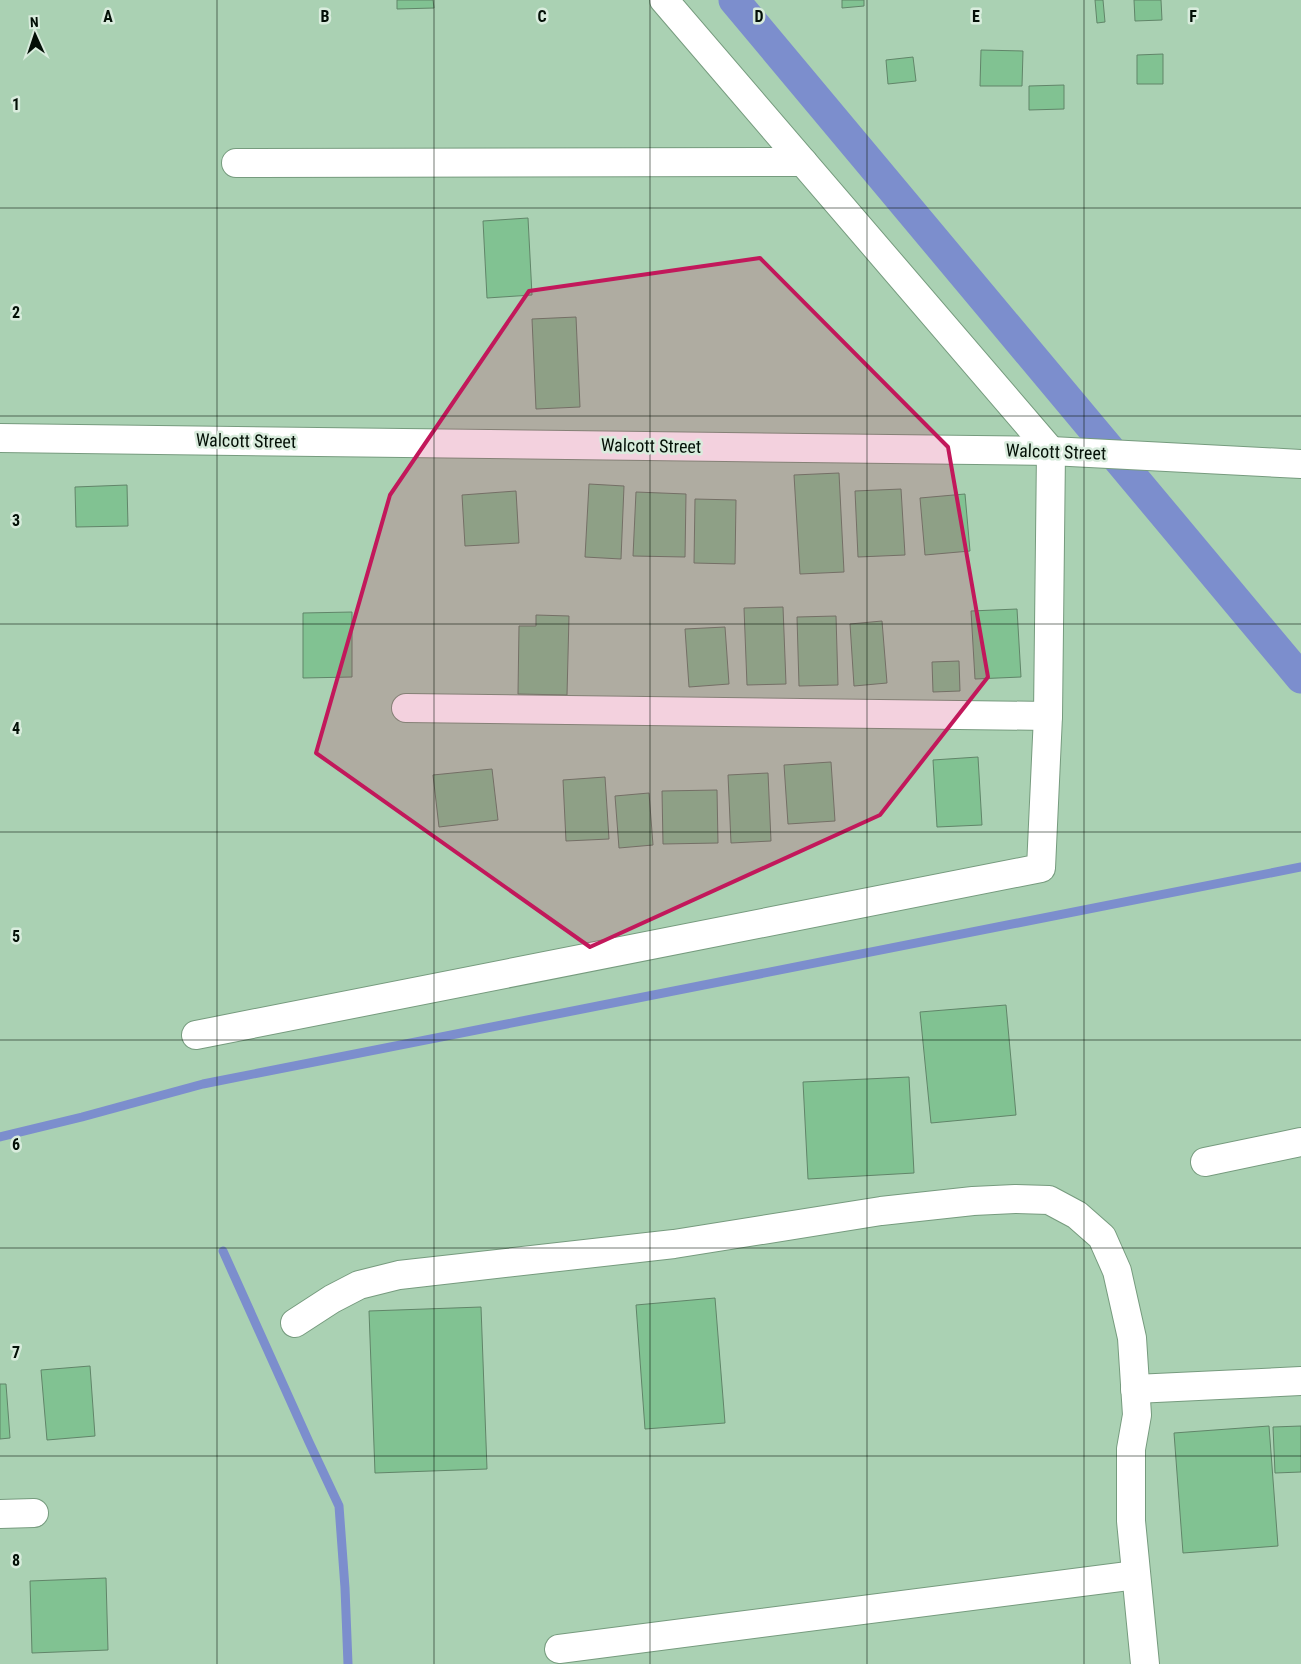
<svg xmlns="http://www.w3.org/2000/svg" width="1301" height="1664" font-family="'Roboto Condensed',sans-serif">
<rect width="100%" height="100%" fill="#aad1b3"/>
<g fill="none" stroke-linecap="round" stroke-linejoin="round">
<g stroke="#7c8ecd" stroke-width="9">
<polyline points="0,1137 82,1117 203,1084 1301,867"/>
<polyline points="223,1251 309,1442 339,1506 345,1588 348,1664"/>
</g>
<polyline stroke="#7c8ecd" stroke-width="31" points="734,0 1301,678"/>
</g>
<g fill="#81c292" stroke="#618569">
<polygon points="397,0 433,0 434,8 397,9"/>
<polygon points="842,0 864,0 864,6 842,8"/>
<polygon points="1095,0 1103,0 1105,22 1097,23"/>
<polygon points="1134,0 1161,0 1162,20 1135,21"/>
<polygon points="981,50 1023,51 1022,86 980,86"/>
<polygon points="1163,54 1163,84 1137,84 1137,55"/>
<polygon points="913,57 916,81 888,84 886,60"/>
<polygon points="1064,85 1064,109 1029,110 1029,86"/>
<polygon points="528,218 532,295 487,298 483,221"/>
<polygon points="576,317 580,407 536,409 532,319"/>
<polygon points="839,473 844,572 800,574 794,475"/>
<polygon points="589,484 624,486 621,559 585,557"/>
<polygon points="127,485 128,526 76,527 75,487"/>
<polygon points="901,489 905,555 858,557 855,491"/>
<polygon points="516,491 519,543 465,546 462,495"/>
<polygon points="636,492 686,494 685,557 633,556"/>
<polygon points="965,494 970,551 925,555 920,498"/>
<polygon points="695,499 736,500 735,564 694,563"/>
<polygon points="783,607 786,684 747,685 744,608"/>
<polygon points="1017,609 1021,677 975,679 971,611"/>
<polygon points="352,612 352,677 303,678 303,613"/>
<polygon points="536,615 569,616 567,695 518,694 519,626 536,626"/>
<polygon points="836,616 838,685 799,686 797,617"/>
<polygon points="882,621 887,683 854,686 850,624"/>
<polygon points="725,627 729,684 689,687 685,629"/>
<polygon points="959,661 960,691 933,692 932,662"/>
<polygon points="978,757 982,825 937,827 933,760"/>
<polygon points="831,762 835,821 788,824 784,765"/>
<polygon points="492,769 498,820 439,827 433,775"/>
<polygon points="768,773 771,841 731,843 728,775"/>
<polygon points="605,777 609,839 566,841 563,780"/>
<polygon points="717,790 718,843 663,844 662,791"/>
<polygon points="649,793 653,845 619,848 615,796"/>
<polygon points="1006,1005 1016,1115 931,1123 920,1012"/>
<polygon points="909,1077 914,1173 808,1179 803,1082"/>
<polygon points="715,1298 725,1423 645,1429 636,1305"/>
<polygon points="481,1307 487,1469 375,1473 369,1311"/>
<polygon points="90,1366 95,1436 47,1440 41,1370"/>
<polygon points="0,1384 6,1384 10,1438 0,1439"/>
<polygon points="1269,1426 1278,1546 1183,1553 1174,1433"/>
<polygon points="1301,1426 1301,1472 1275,1473 1273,1427"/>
<polygon points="106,1578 108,1650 32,1653 30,1581"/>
</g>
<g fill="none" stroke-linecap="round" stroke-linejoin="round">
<defs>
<g id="street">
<polyline points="236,163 803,162"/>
<polyline points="0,438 1051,451 1301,464"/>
<polyline points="406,708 1048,716"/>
<polyline points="196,1035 1041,868 1048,716 1051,451 664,0"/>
<polyline points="1205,1162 1301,1142"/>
<polyline points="295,1323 332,1299 359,1285 399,1275 674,1244 881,1211 973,1201 1015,1199 1049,1200 1077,1215 1102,1237 1117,1271 1132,1338 1137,1415 1131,1449 1131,1521 1145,1664"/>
<polyline points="1135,1389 1301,1381"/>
<polyline points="0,1514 34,1513"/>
<polyline points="559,1649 1136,1575"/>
</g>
</defs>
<use href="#street" stroke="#769b7e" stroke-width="30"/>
<use href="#street" stroke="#fff" stroke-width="28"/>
</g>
<path fill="#c2185b" fill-opacity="0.2" stroke="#c2185b" stroke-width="4" stroke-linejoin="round" d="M760,258l188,189 40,230 -108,138 -290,132 -274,-194 74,-258 139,-204z"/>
<path fill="none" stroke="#030f06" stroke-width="1" stroke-opacity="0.55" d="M217,0v1664M434,0v1664M650,0v1664M867,0v1664M1084,0v1664M0,208h1301M0,416h1301M0,624h1301M0,832h1301M0,1040h1301M0,1248h1301M0,1456h1301"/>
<g text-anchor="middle" stroke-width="5" stroke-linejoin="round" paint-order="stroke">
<g font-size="18" fill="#030f06" stroke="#d9ecdd">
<text transform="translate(246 441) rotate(1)" y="6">Walcott Street</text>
<text transform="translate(651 446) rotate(1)" y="6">Walcott Street</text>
<text transform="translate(1056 452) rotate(2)" y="6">Walcott Street</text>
</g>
</g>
<g font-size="16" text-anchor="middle" font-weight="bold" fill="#030f06" stroke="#d9ecdd" stroke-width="5" stroke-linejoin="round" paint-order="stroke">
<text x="108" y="22">A</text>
<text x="325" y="22">B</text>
<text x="542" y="22">C</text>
<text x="759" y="22">D</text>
<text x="976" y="22">E</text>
<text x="1193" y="22">F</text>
<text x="16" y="110">1</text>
<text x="16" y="318">2</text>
<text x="16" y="526">3</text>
<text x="16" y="734">4</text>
<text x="16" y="942">5</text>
<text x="16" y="1150">6</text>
<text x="16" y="1358">7</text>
<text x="16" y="1566">8</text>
</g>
<g transform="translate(35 35) rotate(357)" stroke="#d9ecdd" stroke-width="4" paint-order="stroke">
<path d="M0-4L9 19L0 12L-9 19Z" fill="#030f06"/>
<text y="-8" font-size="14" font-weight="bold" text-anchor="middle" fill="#030f06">N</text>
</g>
</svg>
